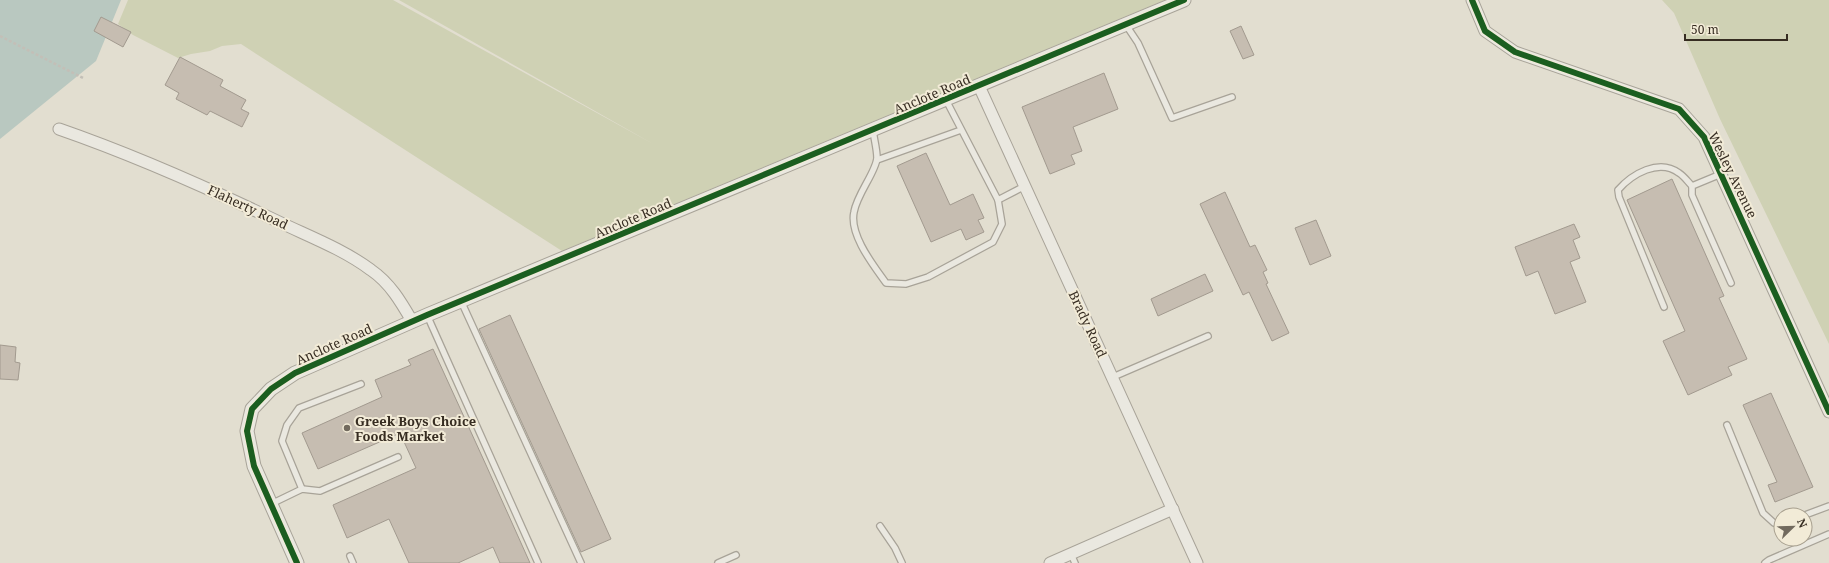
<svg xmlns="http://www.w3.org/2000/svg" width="1829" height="563" font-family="'Noto Serif',serif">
<rect width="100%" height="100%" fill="#e2ded0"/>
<g fill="#cfd1b4">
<polygon points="128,0 393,0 655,145 399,0 1165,0 562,251 241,44 222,46 210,51 191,54 178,58 133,35 118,24"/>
<polygon points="1662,0 1829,0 1829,344 1720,119 1674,13"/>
</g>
<polygon fill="#b9c8c0" points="0,0 121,0 96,61 0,139"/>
<g fill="#c6bdb1" stroke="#a29a8f">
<polygon points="101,17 131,32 123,47 94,31"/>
<polygon points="1241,26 1254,55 1243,59 1230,31"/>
<polygon points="180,57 223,80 220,86 246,100 241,109 249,113 242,127 210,111 207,115 176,99 179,93 165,85"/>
<polygon points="1104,73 1118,109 1073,127 1082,151 1071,155 1075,164 1050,174 1022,107"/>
<polygon points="926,153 950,205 973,194 984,218 978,220 984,232 966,240 961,229 931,242 897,166"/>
<polygon points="1672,179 1724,296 1719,298 1747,359 1728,367 1732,375 1688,395 1663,341 1685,331 1627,200"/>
<polygon points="1225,192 1250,247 1255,245 1267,270 1263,272 1268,283 1266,284 1289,333 1272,341 1249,292 1243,295 1200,204"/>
<polygon points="1316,220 1331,256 1310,265 1295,228"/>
<polygon points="1574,224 1580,237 1573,240 1580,258 1570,262 1586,302 1555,314 1538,271 1526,276 1515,247"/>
<polygon points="1205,274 1213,291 1158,316 1151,299"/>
<polygon points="510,315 611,539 581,552 479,329"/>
<polygon points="0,345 16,347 15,362 20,363 18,380 0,379"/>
<polygon points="433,349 486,465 530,563 500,563 493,547 458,563 409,563 389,519 347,538 333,505 416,468 400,433 318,469 302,433 382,397 375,380 411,365 408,360"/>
<polygon points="1771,393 1813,487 1775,502 1768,485 1777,482 1743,405"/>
</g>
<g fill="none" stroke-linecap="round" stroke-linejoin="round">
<defs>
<g id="service">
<polyline points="1126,25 1138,43 1172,118 1232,97"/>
<path d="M873,130c1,9 4,19 4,28 -1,14 -20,36 -23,54 -5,23 20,54 32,71l20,1 22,-7 65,-35 9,-18 -4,-24 -52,-100"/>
<polyline points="877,160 961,130"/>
<polyline points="1721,174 1692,186 1692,195 1731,283"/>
<polyline points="998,200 1025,186"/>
<polyline points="461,301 581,563"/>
<path d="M1664,307l-45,-110 -1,-7c14,-16 41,-32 61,-17 5,3 9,9 13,13"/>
<polyline points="427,315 538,563"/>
<polyline points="1113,377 1208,336"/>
<polyline points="1727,425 1763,513 1774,523 1781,523"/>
<polyline points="302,489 282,441 287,425 299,408 361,384"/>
<polyline points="271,504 302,489 320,491 398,457"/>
<polyline points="1805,515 1829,506"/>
<polyline points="880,526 895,548 902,563"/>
<polyline points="1071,554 1075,563"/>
<polyline points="350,556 353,563"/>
<polyline points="718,563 736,555"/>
<polyline points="1765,563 1769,560 1829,534"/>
</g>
<g id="minor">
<polyline points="1472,0 1485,31 1515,52 1679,109 1704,137 1829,412"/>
<polyline points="979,86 1197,563"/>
<path d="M59,129c75,26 147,58 218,92 31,15 66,28 94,49 19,13 30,32 41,51"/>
<polyline points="1050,563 1173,509"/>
</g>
<polyline id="tertiary" points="297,563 254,466 247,431 252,409 271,389 295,373 427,315 1184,0"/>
</defs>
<use href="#service" stroke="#a8a398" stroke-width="8"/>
<use href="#minor" stroke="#a8a398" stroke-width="13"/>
<use href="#tertiary" stroke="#a8a398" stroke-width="15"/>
<polyline stroke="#c3bfb7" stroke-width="2.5" stroke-dasharray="3 2" stroke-linecap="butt" points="0,36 83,78"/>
<use href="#service" stroke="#eae8e0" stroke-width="5.5"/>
<use href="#minor" stroke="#eae8e0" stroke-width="11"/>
<use href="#tertiary" stroke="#eae8e0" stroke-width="13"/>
<defs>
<g id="cycleway">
<polyline points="1472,0 1485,31 1515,52 1679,109 1704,137 1829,412"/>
<polyline points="297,563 254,466 247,431 252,409 271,389 295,373 427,315 1184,0"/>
</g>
</defs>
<use href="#cycleway" stroke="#f2ebd7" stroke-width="8"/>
<use href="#cycleway" stroke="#1b5e20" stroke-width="6"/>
</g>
<circle fill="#726a5e" stroke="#f2ebd7" stroke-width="1.5" cx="347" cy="428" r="4"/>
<g text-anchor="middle" stroke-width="4" stroke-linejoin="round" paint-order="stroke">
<g font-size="13" fill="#362c21" stroke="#f2ebd7">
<text transform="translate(932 94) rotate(-23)" y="5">Anclote Road</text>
<text transform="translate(1733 175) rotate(64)" y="5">Wesley Avenue</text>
<text transform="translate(248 207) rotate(25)" y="5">Flaherty Road</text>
<text transform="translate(633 218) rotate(-23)" y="5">Anclote Road</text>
<text transform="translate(1088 324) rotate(65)" y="5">Brady Road</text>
<text transform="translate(334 344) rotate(-24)" y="5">Anclote Road</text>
</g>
<g font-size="13" font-weight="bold" fill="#362c21" stroke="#f2ebd7" text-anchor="start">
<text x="355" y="426">Greek Boys Choice<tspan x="355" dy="15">Foods Market</tspan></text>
</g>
</g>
<g transform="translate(1793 527) rotate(67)"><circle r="19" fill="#f2ebd7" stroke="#a79f8e"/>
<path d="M0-3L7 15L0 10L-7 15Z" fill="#726a5e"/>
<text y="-6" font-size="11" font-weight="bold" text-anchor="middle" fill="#362c21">N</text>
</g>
<path d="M1685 34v6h102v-6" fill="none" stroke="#362c21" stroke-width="2"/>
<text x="1691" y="34" font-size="12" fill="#362c21" stroke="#f2ebd7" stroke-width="3" paint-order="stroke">50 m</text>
</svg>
